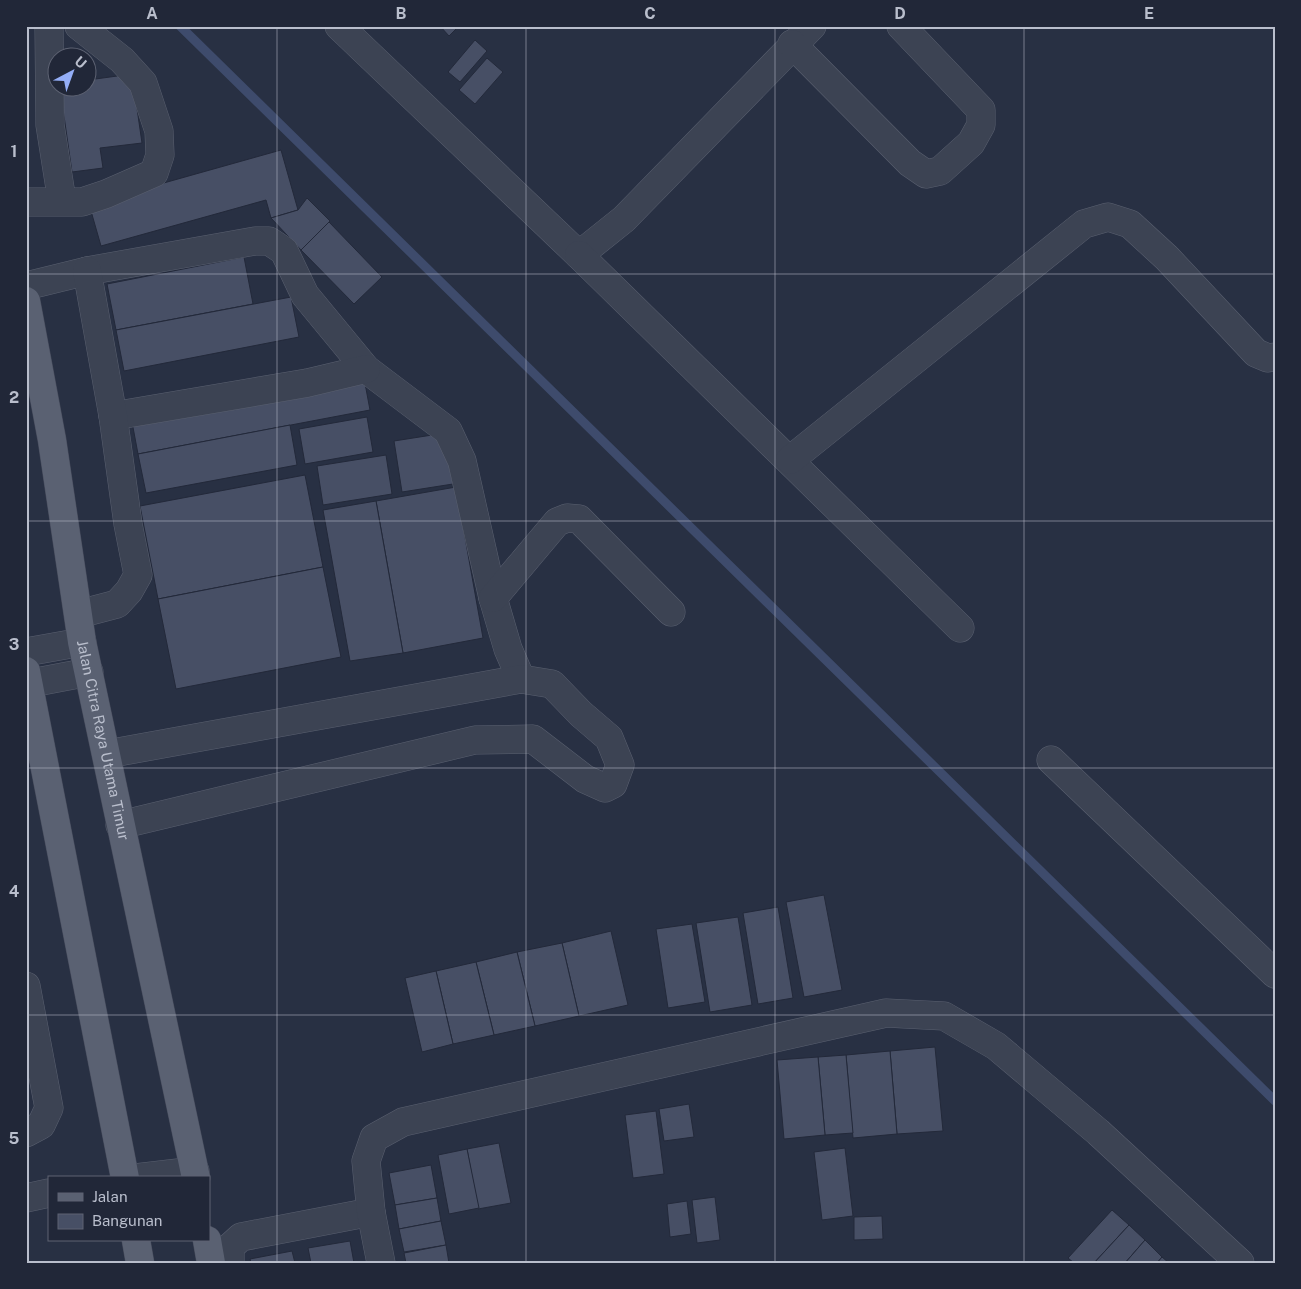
<svg xmlns="http://www.w3.org/2000/svg" width="1301" height="1289" font-family="'Public Sans',sans-serif">
<rect width="100%" height="100%" fill="#283043"/>
<g fill="none" stroke-linecap="round" stroke-linejoin="round">
<polyline stroke="#3e4b6c" stroke-width="9" points="180,26 1275,1101"/>
</g>
<g fill="#474f65" stroke="#23293a">
<polygon points="440,26 459,26 449,36"/>
<polygon points="475,40 487,51 460,82 448,72"/>
<polygon points="487,58 503,72 475,104 459,90"/>
<polygon points="132,74 142,143 100,148 103,168 72,172 60,88 88,88 88,80"/>
<polygon points="281,150 298,210 271,218 266,200 101,246 89,204"/>
<polygon points="307,198 330,221 301,250 271,218 298,210"/>
<polygon points="329,222 382,277 354,304 301,250"/>
<polygon points="244,257 253,304 116,330 107,284"/>
<polygon points="291,297 299,337 124,371 116,330"/>
<polygon points="364,378 370,410 138,454 132,422"/>
<polygon points="367,417 373,452 305,464 299,429"/>
<polygon points="290,425 297,465 146,493 138,454"/>
<polygon points="445,433 453,484 402,492 394,441"/>
<polygon points="386,455 392,494 323,505 317,466"/>
<polygon points="305,475 323,567 158,599 140,506"/>
<polygon points="456,487 483,638 403,653 376,501"/>
<polygon points="376,501 403,653 350,661 323,510"/>
<polygon points="323,567 341,657 176,689 158,599"/>
<polygon points="824,895 842,990 804,997 786,902"/>
<polygon points="778,907 793,998 758,1004 743,913"/>
<polygon points="738,917 752,1005 710,1012 696,923"/>
<polygon points="692,924 705,1002 668,1008 656,929"/>
<polygon points="611,931 628,1005 579,1016 562,943"/>
<polygon points="562,943 579,1016 535,1026 517,952"/>
<polygon points="517,952 535,1026 494,1035 476,962"/>
<polygon points="476,962 494,1035 453,1044 436,971"/>
<polygon points="436,971 453,1044 422,1052 405,978"/>
<polygon points="935,1047 943,1131 897,1134 890,1051"/>
<polygon points="890,1051 897,1134 853,1138 846,1055"/>
<polygon points="846,1055 853,1133 825,1135 818,1057"/>
<polygon points="818,1057 825,1135 784,1139 777,1060"/>
<polygon points="689,1104 694,1137 664,1141 659,1109"/>
<polygon points="656,1111 664,1174 633,1178 625,1115"/>
<polygon points="499,1143 511,1203 478,1209 467,1149"/>
<polygon points="845,1148 853,1216 822,1220 814,1152"/>
<polygon points="467,1149 479,1208 449,1214 438,1155"/>
<polygon points="431,1165 437,1198 395,1205 389,1173"/>
<polygon points="715,1197 720,1240 697,1243 692,1200"/>
<polygon points="437,1198 441,1221 399,1229 395,1205"/>
<polygon points="687,1201 691,1234 670,1237 667,1204"/>
<polygon points="1112,1210 1129,1225 1094,1263 1074,1263 1068,1258"/>
<polygon points="882,1216 883,1239 854,1240 854,1217"/>
<polygon points="441,1221 446,1245 404,1252 399,1229"/>
<polygon points="1129,1225 1145,1240 1125,1263 1094,1263"/>
<polygon points="1145,1240 1162,1257 1157,1263 1125,1263"/>
<polygon points="350,1241 354,1263 311,1263 308,1248"/>
<polygon points="446,1245 449,1263 406,1263 404,1253"/>
<polygon points="292,1251 295,1263 251,1263 250,1259"/>
<polygon points="1162,1257 1169,1263 1157,1263"/>
</g>
<g fill="none" stroke-linecap="round" stroke-linejoin="round">
<defs>
<g id="minor">
<polyline points="49,26 50,125 62,201"/>
<polyline points="339,26 579,255 624,219 812,26"/>
<polyline points="792,44 910,163 926,174 940,171 971,143 981,125 981,110 901,26"/>
<polyline points="26,202 82,202 106,194 154,173 160,155 159,131 143,83 122,60 79,26"/>
<polyline points="579,255 960,628"/>
<polyline points="26,286 87,271 255,241 269,241 284,251 305,295 366,369 448,431 462,461 493,598 508,649 521,679"/>
<polyline points="113,416 307,383 366,369"/>
<polyline points="790,460 1084,224 1108,217 1130,224 1167,258 1256,353 1268,358 1275,357"/>
<polyline points="493,598 557,522 567,518 579,519 671,612"/>
<polyline points="79,614 117,604 129,591 138,575 128,524 113,416 87,271"/>
<polyline points="26,652 82,642"/>
<polyline points="26,684 89,672"/>
<polyline points="107,754 521,679 552,684 581,714 609,738 620,765 613,784 605,788 585,779 533,739 475,740 120,825"/>
<polyline points="1051,760 1275,974"/>
<polyline points="26,986 49,1108 41,1125 26,1133"/>
<polyline points="135,1178 195,1171"/>
<polyline points="26,1198 49,1193"/>
<polyline points="230,1263 230,1247 241,1237 371,1212"/>
<polyline points="381,1263 371,1212 366,1161 374,1138 403,1122 886,1013 944,1016 996,1046 1098,1132 1240,1263"/>
</g>
<g id="major">
<path id="s1" d="M26,301l26,139 30,202 114,536"/>
<polyline points="26,671 125,1178"/>
<polyline points="136,1240 140,1263"/>
<polyline points="207,1240 211,1263"/>
</g>
</defs>
<use href="#minor" stroke="#5a6070" stroke-width="29"/>
<use href="#major" stroke="#464b5c" stroke-width="29"/>
<use href="#minor" stroke="#3c4353" stroke-width="28"/>
<use href="#major" stroke="#5a6172" stroke-width="28"/>
</g>
<path fill="none" stroke="#b9becc" stroke-width="1" stroke-opacity="0.55" d="M277,26v1237M526,26v1237M775,26v1237M1024,26v1237M26,274h1249M26,521h1249M26,768h1249M26,1015h1249"/>
<g text-anchor="middle" stroke-width="4" stroke-linejoin="round" paint-order="stroke">
<g font-size="15" fill="#b9becc" stroke="#212738">
<text dy="5" stroke="none"><textPath href="#s1" startOffset="446">Jalan Citra Raya Utama Timur</textPath></text>
</g>
</g>
<rect width="1301" height="1289" fill="none" stroke="#212738" stroke-width="55"/>
<rect x="48" y="1176" width="162" height="65" fill="#212738" stroke="#5e6373"/>
<rect x="58" y="1193" width="25" height="8" fill="#5a6172" stroke="#5e6373"/>
<text x="92" y="1202" font-size="15" fill="#b9becc">Jalan</text>
<rect x="58" y="1214" width="25" height="15" fill="#474f65" stroke="#5e6373"/>
<text x="92" y="1226" font-size="15" fill="#b9becc">Bangunan</text>
<g transform="translate(72 72) rotate(41)"><circle r="24" fill="#212738" stroke="#5e6373"/>
<path d="M0-4L9 19L0 12L-9 19Z" fill="#94aef7"/>
<text y="-8" font-size="14" font-weight="bold" text-anchor="middle" fill="#b9becc">U</text>
</g>
<rect x="28" y="28" width="1246" height="1234" fill="none" stroke="#b9becc" stroke-width="2"/>
<g font-size="16" text-anchor="middle" font-weight="bold" fill="#b9becc">
<text x="152" y="19">A</text>
<text x="401" y="19">B</text>
<text x="650" y="19">C</text>
<text x="900" y="19">D</text>
<text x="1149" y="19">E</text>
<text x="14" y="157">1</text>
<text x="14" y="403">2</text>
<text x="14" y="650">3</text>
<text x="14" y="897">4</text>
<text x="14" y="1144">5</text>
</g>
</svg>
